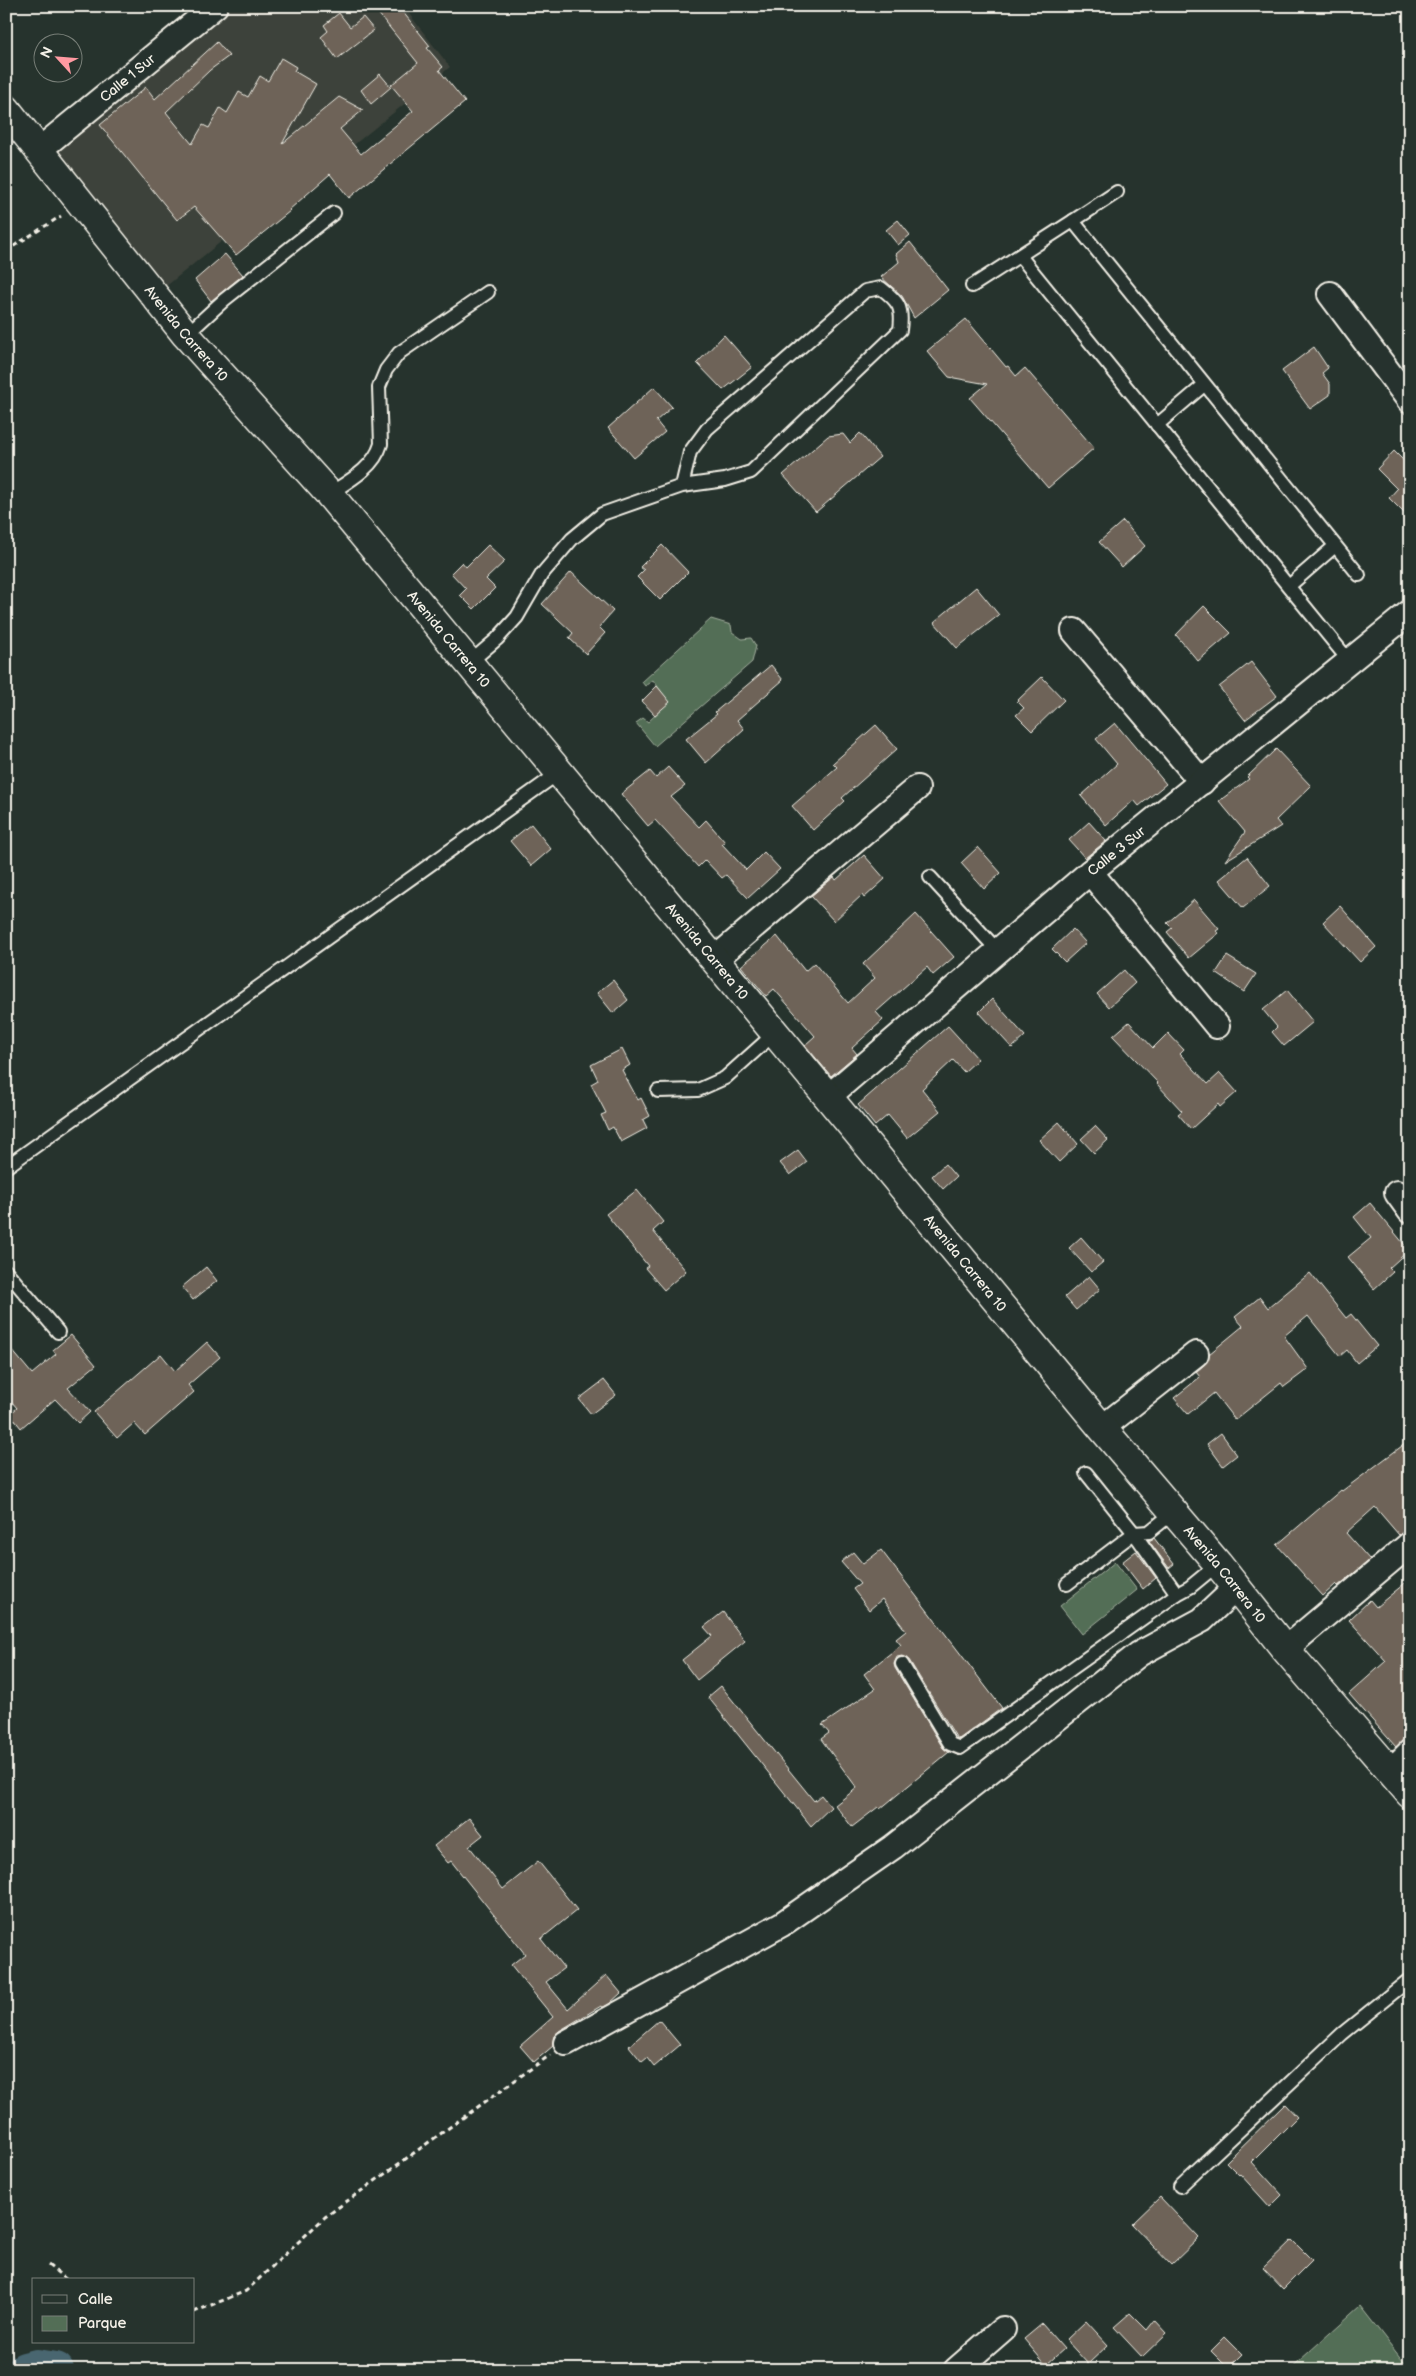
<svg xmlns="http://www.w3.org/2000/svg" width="1416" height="2376" font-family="'Balsamiq Sans',sans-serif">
<rect width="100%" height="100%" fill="#26332d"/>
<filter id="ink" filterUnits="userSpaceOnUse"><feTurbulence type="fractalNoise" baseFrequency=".02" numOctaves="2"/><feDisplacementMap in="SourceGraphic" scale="10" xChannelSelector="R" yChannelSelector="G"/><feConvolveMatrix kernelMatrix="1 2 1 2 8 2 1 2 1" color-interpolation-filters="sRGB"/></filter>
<g filter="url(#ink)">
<polygon fill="#3c423a" points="215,6 403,6 450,67 313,178 307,172 154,296 39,150"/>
<g fill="#536e56" stroke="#a4b09f">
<polygon points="711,619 731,625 732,632 742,639 751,638 756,646 752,662 655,746 636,723 643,718 648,722 669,702 653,680 645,686 642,682"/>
<polygon points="1115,1562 1137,1590 1082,1634 1060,1606"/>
<polygon points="1360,2306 1410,2370 1289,2370"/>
</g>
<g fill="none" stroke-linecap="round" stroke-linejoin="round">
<polyline stroke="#49666f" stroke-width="36" points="25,2370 37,2367 56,2370"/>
</g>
<g fill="#6e6458" stroke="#f4f1e8">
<polygon points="386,6 398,6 430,46 427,48 443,67 439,70 465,102 349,198 330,174 289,210 290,211 236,255 194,207 177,220 100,125 146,87 155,99 217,42 229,56 210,70 166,112 192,144 203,125 209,128 220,108 227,113 239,92 248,97 260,76 268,81 281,58 296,67 294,71 316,84 282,144 339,97 363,110 340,129 361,154 413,111 391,85 418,63 378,13"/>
<polygon points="339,13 350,27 363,17 374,30 337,59 321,37 328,31 324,25"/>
<polygon points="380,74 391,87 371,104 361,90"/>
<polygon points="898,220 910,235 898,245 886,230"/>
<polygon points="910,242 948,290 914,318 902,296 881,277 899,262 896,254"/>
<polygon points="225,254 243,275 211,301 195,280"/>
<polygon points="966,319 1006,367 1008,366 1016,376 1025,368 1094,448 1048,488 970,398 987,384 949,377 927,351"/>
<polygon points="724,335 752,367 723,390 697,363"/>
<polygon points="1314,347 1328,368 1322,373 1330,384 1330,395 1310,409 1282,371"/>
<polygon points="654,387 672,407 656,421 665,432 634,458 608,428"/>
<polygon points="860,433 880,457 816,512 783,475 828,436 843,434 850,443"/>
<polygon points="1394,451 1410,467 1410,519 1389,498 1397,489 1377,469"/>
<polygon points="1123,521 1145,546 1122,567 1099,542"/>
<polygon points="488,545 505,561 486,579 495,588 474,609 460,595 466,589 451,573 462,562 466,567"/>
<polygon points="662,545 688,572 660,600 637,577 644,570 640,567"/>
<polygon points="571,572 613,611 599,627 605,633 586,654 569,638 573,633 542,604"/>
<polygon points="976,587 999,615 957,648 934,622"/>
<polygon points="1204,606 1231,633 1198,661 1176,635"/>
<polygon points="1251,662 1277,696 1245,720 1219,687"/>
<polygon points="771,665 783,680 737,720 744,729 706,763 686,739 717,714 715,712"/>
<polygon points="1042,677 1064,700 1032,731 1016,715 1024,708 1017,701"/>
<polygon points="657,686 670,702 655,715 642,701"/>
<polygon points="1115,723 1166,784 1139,806 1134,800 1106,825 1081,796 1117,764 1096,739"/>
<polygon points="876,725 897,749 842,798 845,801 813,830 792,806 837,767 833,763"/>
<polygon points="1276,749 1311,786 1276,820 1281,826 1225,861 1245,832 1219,801 1249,779 1247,777"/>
<polygon points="668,767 685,786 671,797 699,827 706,820 725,842 722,844 746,870 764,852 780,869 748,898 726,875 722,878 705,860 698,867 655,820 648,826 621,794 650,771 656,778"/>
<polygon points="1089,822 1106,841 1085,858 1069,840"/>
<polygon points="531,824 551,849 531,866 510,841"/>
<polygon points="978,847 1001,873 984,889 961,863"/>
<polygon points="864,855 885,879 864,898 862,895 834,921 811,896 834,877 836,880"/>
<polygon points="1247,857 1270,886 1243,908 1219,880"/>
<polygon points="1194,900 1219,929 1216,931 1219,933 1189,958 1167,932 1172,928 1167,923"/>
<polygon points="1340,906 1376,947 1360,962 1323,922"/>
<polygon points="916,914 954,957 933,975 927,967 876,1012 883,1020 852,1048 857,1054 831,1076 805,1045 815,1036 774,989 766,996 741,966 777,936 805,971 814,963 848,1003 875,978 863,964"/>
<polygon points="1073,929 1086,943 1065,962 1052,949"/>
<polygon points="1227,956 1256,974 1244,992 1216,973"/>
<polygon points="1124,970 1135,983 1109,1007 1097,994"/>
<polygon points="613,980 628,1000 613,1013 597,993"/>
<polygon points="1287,990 1313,1022 1284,1046 1272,1032 1277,1027 1263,1010"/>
<polygon points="992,999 1025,1036 1012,1048 979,1012"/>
<polygon points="1129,1022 1153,1048 1168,1033 1184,1050 1180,1054 1208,1084 1220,1073 1237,1092 1220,1107 1218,1104 1191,1129 1178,1114 1182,1111 1157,1084 1158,1083 1113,1036"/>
<polygon points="948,1026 978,1059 964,1072 953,1060 922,1089 940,1111 907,1138 888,1115 875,1126 858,1105"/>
<polygon points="622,1049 630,1065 622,1070 638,1100 641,1098 650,1116 643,1120 647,1128 621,1142 613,1127 608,1130 601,1115 606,1113 591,1084 598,1080 591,1065"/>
<polygon points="1059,1122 1078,1144 1059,1162 1039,1140"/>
<polygon points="1095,1126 1108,1140 1094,1153 1081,1139"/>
<polygon points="798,1150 807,1162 790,1175 780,1163"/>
<polygon points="945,1164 956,1177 943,1189 932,1176"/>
<polygon points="637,1190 663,1222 653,1231 686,1271 664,1290 645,1268 648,1266 606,1214"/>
<polygon points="1370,1203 1409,1250 1389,1268 1393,1272 1374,1289 1348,1257 1371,1238 1354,1217"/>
<polygon points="1081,1237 1103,1262 1091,1272 1069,1248"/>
<polygon points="206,1267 217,1281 193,1300 182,1287"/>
<polygon points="1310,1273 1346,1318 1351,1314 1377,1346 1357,1363 1347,1350 1340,1356 1308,1316 1284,1336 1308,1369 1284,1387 1281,1383 1235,1420 1214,1393 1188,1414 1174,1398 1200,1377 1196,1372 1205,1364 1209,1354 1243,1326 1235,1317 1260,1297 1268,1308"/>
<polygon points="1089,1276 1100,1289 1076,1310 1065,1297"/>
<polygon points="71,1335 96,1365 68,1388 90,1412 78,1423 55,1399 21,1428 10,1414 17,1408 6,1395 6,1343 32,1374 56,1354 53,1350"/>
<polygon points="207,1342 220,1357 188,1385 194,1392 145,1435 134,1423 117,1438 94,1412 161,1354 175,1371"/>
<polygon points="604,1380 616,1395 591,1414 579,1399"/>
<polygon points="1221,1433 1237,1455 1223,1466 1207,1444"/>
<polygon points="1410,1440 1410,1526 1399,1535 1375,1507 1346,1533 1370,1560 1338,1586 1336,1584 1323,1596 1277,1545 1341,1490 1342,1491"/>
<polygon points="1154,1538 1174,1564 1169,1568 1149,1541"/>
<polygon points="881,1550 1002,1708 959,1739 956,1737 909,1660 902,1656 897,1657 894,1664 895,1668 943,1748 949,1752 880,1809 878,1807 852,1827 835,1805 857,1788 821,1739 829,1733 822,1725 875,1689 864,1674 901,1645 896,1639 906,1631 882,1599 869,1610 853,1589 860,1584 841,1562 853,1552 863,1564"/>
<polygon points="1136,1551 1156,1578 1143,1589 1122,1562"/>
<polygon points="1410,1579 1410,1739 1396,1747 1349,1694 1386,1661 1349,1620 1370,1600 1376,1607"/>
<polygon points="723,1612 745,1641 697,1680 682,1660 712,1636 704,1627"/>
<polygon points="721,1686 814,1801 821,1795 831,1807 811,1826 708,1697"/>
<polygon points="469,1818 483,1835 469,1846 503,1889 538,1861 577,1910 541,1939 564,1968 546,1982 568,2009 606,1975 621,1993 609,2004 602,2008 601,2006 559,2031 554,2036 553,2046 534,2062 520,2046 553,2017 511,1965 525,1954 451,1861 448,1863 434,1846"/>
<polygon points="659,2020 680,2045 654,2067 647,2058 642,2062 629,2046"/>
<polygon points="1285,2104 1297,2117 1252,2162 1282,2195 1270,2207 1240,2174 1239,2175 1226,2162"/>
<polygon points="1160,2197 1199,2238 1171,2265 1132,2224"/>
<polygon points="1292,2240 1312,2260 1283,2289 1263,2268"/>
<polygon points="1130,2313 1147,2330 1155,2320 1167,2333 1142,2357 1114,2327"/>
<polygon points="1086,2321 1108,2345 1088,2364 1066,2340"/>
<polygon points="1042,2324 1064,2349 1046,2365 1024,2339"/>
<polygon points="1225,2337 1242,2354 1228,2368 1211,2351"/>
</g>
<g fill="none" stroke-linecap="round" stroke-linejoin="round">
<defs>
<g id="lane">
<polyline points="1117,192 1073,221 1359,575"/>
<polyline points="1020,256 1350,662"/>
<polyline points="972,286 1073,221"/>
<polyline points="186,335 224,300 334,213"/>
<polyline points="1157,425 1204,385"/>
<path d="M329,494c20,-13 45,-26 52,-50l-2,-57 7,-17 13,-17 89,-61"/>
<polyline points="1289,586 1335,546"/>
<path d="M469,663l28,-24 20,-22 25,-43 30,-35 30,-25 80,-28 43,-6 26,-8 149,-142c3,-23 -1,-28 -19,-42l-16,3 -158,138 -17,23 -8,34"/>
<polyline points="930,877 998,951"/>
<polyline points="658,1091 698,1090 725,1078 775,1033"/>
<polyline points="6,1167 560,772"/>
<polyline points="6,1271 58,1332"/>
<polyline points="1086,1473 1134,1533 1177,1594"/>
<polyline points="1067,1584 1134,1533 1149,1532 1174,1512"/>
<polyline points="902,1664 950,1744 960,1748 1177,1594 1190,1587 1218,1564"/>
<polyline points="1180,2186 1342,2034 1410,1979"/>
</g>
<g id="street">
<path id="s1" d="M39,150l176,-144"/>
<polyline points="1330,294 1410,401"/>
<polyline points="1074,631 1202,782"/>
<polyline points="1090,872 1217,1026"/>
<polyline points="715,959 917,788"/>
<path id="s2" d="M828,1097l262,-225 320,-260"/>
<polyline points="1397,1193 1410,1211"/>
<polyline points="1102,1428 1196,1354"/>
<polyline points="1285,1649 1410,1544"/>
<polyline points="1390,1772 1410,1752"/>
<polyline points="566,2043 782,1924 893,1847 1139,1654 1202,1620 1236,1588"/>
<polyline points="956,2370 1003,2329"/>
</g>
<g id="secondary">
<path id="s3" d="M6,109l180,226 143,159 773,934 116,136 67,85 125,145"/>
</g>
</defs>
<use href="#lane" stroke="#f4f1e8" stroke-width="16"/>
<use href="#street" stroke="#f4f1e8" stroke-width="28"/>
<use href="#secondary" stroke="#f4f1e8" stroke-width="31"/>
<g stroke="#f4f1e8" stroke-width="3" stroke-dasharray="5 4" stroke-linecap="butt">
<polyline points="6,251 61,216"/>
<polyline points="48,2265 67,2280"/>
<polyline points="194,2312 246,2291 325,2217 550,2055"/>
</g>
<use href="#lane" stroke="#26332d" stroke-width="12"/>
<use href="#street" stroke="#26332d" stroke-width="24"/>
<use href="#secondary" stroke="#26332d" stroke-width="28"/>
</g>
</g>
<g text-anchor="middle" stroke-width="4.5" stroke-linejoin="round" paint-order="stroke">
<g font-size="14" fill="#f4f1e8" stroke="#26332d">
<text dy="5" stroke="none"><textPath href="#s1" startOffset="114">Calle 1 Sur</textPath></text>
<text dy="5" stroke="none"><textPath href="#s3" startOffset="288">Avenida Carrera 10</textPath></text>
<text dy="5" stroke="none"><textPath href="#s3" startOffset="691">Avenida Carrera 10</textPath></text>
<text dy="5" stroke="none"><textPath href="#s2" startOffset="379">Calle 3 Sur</textPath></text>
<text dy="5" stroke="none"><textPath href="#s3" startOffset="1096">Avenida Carrera 10</textPath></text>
<text dy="5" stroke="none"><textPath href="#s3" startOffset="1501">Avenida Carrera 10</textPath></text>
<text dy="5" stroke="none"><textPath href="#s3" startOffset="1906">Avenida Carrera 10</textPath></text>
</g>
</g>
<rect width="1416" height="2376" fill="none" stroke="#26332d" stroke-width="25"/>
<rect x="12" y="12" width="1391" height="2351" fill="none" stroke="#f4f1e8" stroke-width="2" filter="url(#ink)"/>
<rect x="32" y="2278" width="162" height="65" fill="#26332d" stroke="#787f78"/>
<rect x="42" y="2295" width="25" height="8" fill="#26332d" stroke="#787f78"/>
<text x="78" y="2304" font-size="15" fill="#f4f1e8">Calle</text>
<rect x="42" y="2316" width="25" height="15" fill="#536e56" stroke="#787f78"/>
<text x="78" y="2328" font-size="15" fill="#f4f1e8">Parque</text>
<g transform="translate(58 58) rotate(296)"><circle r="24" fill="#26332d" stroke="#787f78"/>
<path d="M0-4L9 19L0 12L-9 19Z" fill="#ff9aa2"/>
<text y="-8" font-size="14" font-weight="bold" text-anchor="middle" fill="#f4f1e8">N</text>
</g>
</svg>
